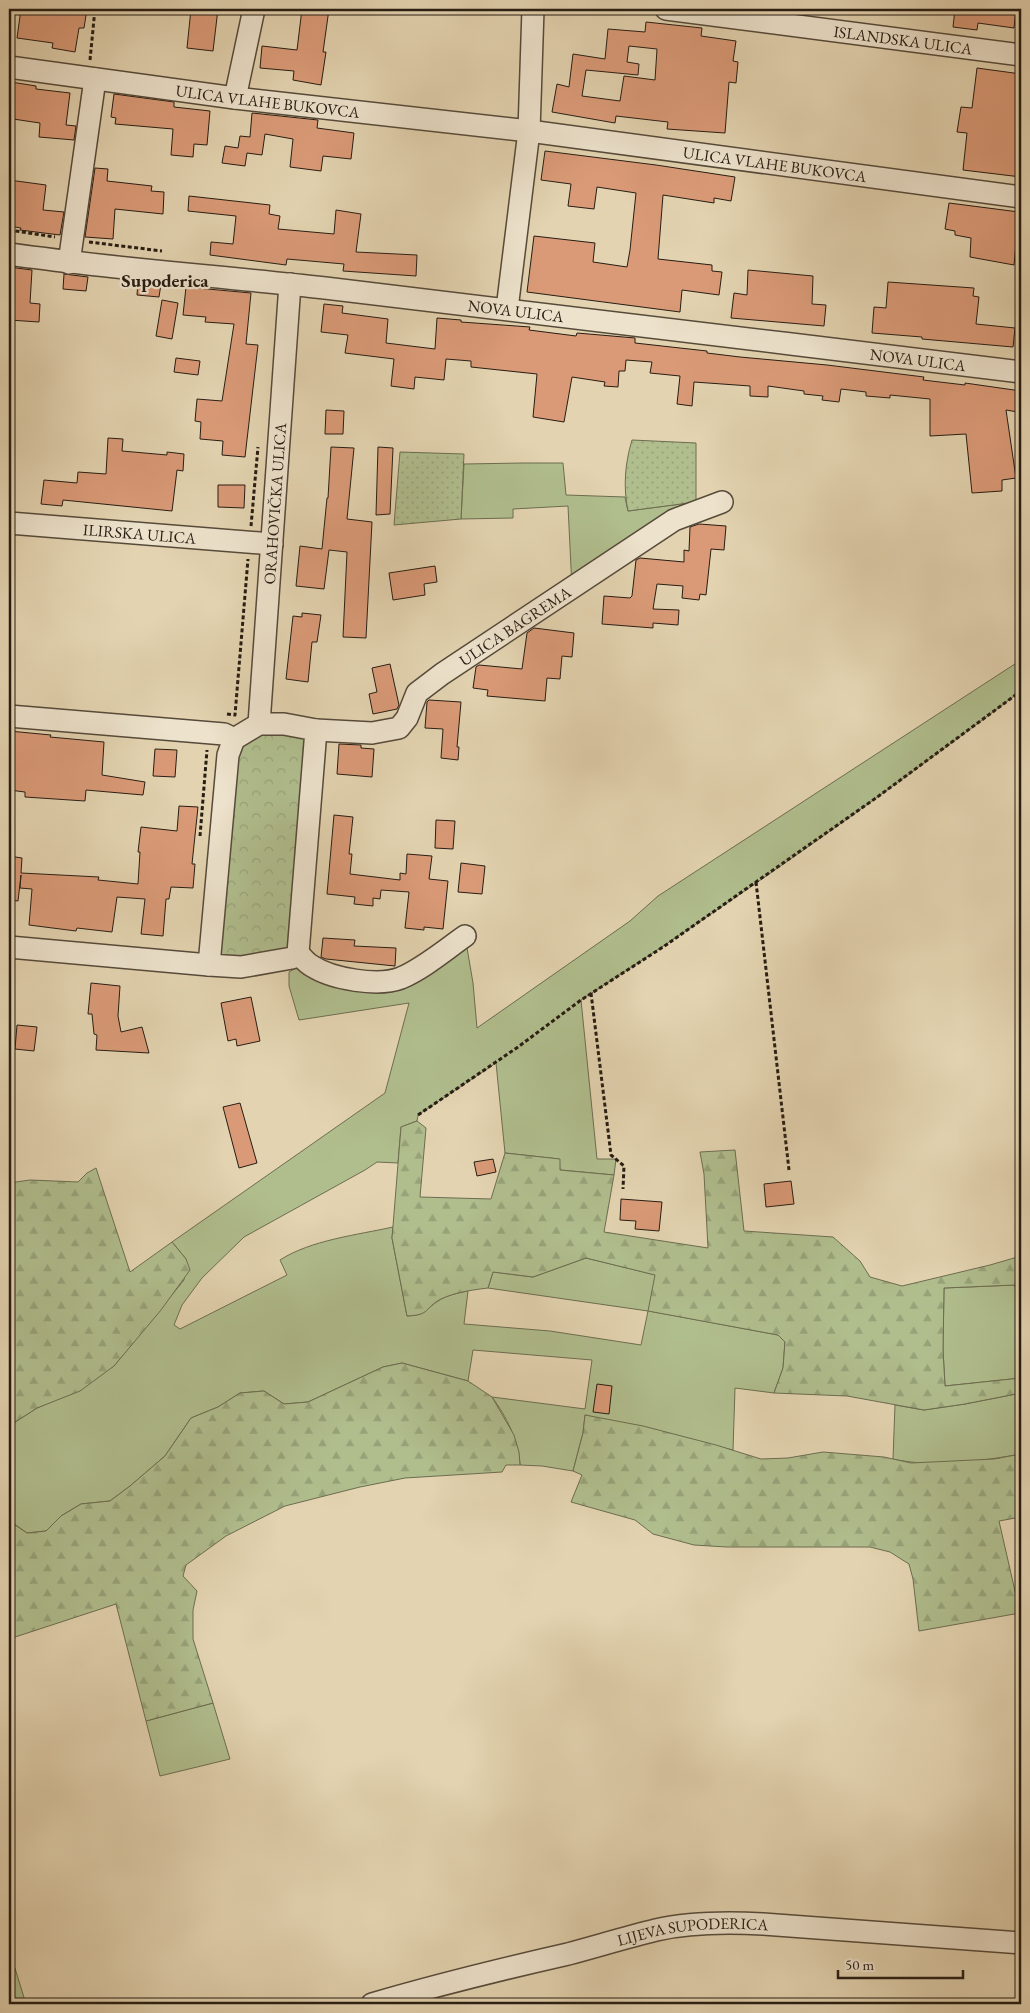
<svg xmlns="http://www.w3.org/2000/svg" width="1030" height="2013" font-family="'EB Garamond',serif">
<defs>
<pattern id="forest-firs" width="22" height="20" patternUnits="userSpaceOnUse" patternTransform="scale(1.25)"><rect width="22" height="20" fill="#b0bd8d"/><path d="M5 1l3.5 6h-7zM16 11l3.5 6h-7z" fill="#97a279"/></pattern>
<pattern id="park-crowns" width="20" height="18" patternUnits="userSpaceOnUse" patternTransform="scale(1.25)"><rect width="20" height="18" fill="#b0bd8d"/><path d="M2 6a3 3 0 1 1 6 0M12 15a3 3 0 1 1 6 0" fill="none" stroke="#97a279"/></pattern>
<pattern id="garden-dots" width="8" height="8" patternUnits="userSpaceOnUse" patternTransform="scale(1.25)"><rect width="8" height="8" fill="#b0bd8d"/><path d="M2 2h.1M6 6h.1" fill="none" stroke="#97a279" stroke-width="1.8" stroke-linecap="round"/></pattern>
</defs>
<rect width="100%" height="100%" fill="#e3d3b0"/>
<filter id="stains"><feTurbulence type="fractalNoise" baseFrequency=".004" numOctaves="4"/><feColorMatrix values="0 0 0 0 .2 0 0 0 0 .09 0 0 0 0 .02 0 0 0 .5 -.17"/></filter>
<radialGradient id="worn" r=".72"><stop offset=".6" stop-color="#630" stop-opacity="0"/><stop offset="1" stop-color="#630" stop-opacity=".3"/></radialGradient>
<g fill="#b0bd8d" stroke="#6c6d50">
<polygon points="523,463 563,463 566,495 625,497 628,511 696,502 572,588 568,506 513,509 513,518 461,519 464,464"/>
<path d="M1021,660v31c-143,108 -289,212 -440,309l16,159h19l-2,16 -54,-5 -1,-11 -54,-6 -9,-90 -78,52 -1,6 -16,6 -3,36 -21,-1 -12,8 -121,67 -42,41 -20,27 -8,20 6,4 107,-54 -7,-15c31,-20 77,-25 113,-33l-1,11 15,78c20,-1 16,-5 31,-15 9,-6 20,-8 30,-10l-4,33 86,7 91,14 7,-34 -160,-23 5,-16 40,5 53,-19 70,17 -7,36 129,24 7,6 -2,27 -9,25 -39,-5 -2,62 -148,-35 -2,18 -10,38 -31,-5 -22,-1c-1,-24 -14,-49 -28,-68l93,12 7,-49 -119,-10 -5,31 -66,-18 -19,4 -75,35 -24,2 -20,-13 -24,2 -22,14 -27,11 -26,38 -35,30 -20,15 -29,3 -20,12 -15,15 -19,2 -14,-10 -4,1v-98l28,-18 18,-8 59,-34 70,-86 2,-21 -14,-17 213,-149 24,-90 -110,17 -10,-34v-14l10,-6 89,15 77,-45 8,47 4,45 153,-107 28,-25z"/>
<polygon points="1015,1285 1017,1297 1021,1296 1021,1378 945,1386 943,1350 944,1288"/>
<path d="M1021,1393v61c-39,7 -89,14 -128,5l2,-54 29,5 41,-6z"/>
<polygon points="213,1703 230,1759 160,1776 146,1721"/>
<polygon points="10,1952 26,2004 9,2004 9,1953"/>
</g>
<g fill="url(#forest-firs)" stroke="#6c6d50">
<path d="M417,1121l9,7 -6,69 71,2 14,-46 55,6v11l54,5 -10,57 104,16 -4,-74 -4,-22 35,-2 9,81 89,6 27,24 10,16 32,9 88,-21 31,-9v40l-4,1 -2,-12 -71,3 -1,62 2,36 76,-8v15l-56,11 -41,6 -77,-14 -73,-3 9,-25 2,-26 -7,-7 -130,-24 7,-36 -69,-17 -53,19 -40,-5 -5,16c-16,2 -32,4 -47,11 -17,9 -10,16 -34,17l-15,-78 9,-111z"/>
<polygon points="96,1168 130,1272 172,1242 186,1259 190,1270 161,1310 114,1366 80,1391 37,1408 9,1426 9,1183 30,1180 78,1182 87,1173"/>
<polygon points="402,1363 468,1381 492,1397 514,1435 519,1452 520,1465 506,1465 502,1472 405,1478 360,1487 285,1506 226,1536 186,1565 183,1576 197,1591 193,1610 193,1639 213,1703 146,1721 116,1604 9,1639 9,1524 12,1523 27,1533 46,1531 61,1516 81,1504 110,1501 130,1486 165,1456 191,1418 218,1407 240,1393 264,1391 284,1404 308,1402 383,1367"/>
<polygon points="585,1415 643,1426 716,1445 761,1459 788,1458 823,1452 884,1457 911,1463 994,1459 1021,1454 1021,1517 999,1521 1020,1613 919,1631 913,1579 909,1564 890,1552 870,1547 727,1547 694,1545 653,1534 635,1520 571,1502 582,1475 573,1471 583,1433"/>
</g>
<polygon fill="url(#park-crowns)" stroke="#6c6d50" points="265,732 309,736 295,933 288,949 227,960 220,954 238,752 254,736"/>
<g fill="url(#garden-dots)" stroke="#6c6d50">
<path d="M632,440l64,3v59l-68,9c-5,-24 -3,-48 4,-71z"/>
<polygon points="400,452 464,454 461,519 394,525"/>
</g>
<g fill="#da9a77" stroke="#271d13" fill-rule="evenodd">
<polygon points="21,9 57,12 57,9 87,9 84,28 79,28 75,52 52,48 53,43 17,38"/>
<polygon points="191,9 218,9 213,51 187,48"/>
<polygon points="302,9 329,9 323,52 326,52 321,85 293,80 294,71 260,68 262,46 297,50"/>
<polygon points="955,9 1016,9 1014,28 978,23 977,30 953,27"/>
<path d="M646,22l56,6 -1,8 35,5 -3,20 5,1 -2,21 -7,-1 -4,51 -58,-4 1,-7 -52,-6 -1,7 -63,-11 5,-28 12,3 4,-33 32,5 3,-30 37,3zM629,46l28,3 -2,31 -31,-4 -4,25 -38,-5 4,-26 52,5 1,-11 -12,-2z"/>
<polygon points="977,68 1021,74 1021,177 963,170 967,133 957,132 961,107 972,108"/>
<polygon points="11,82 36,86 36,89 70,93 66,125 76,126 74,140 39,137 40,123 13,119 14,115 9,114"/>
<polygon points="114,94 174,102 174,107 210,111 207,145 194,144 193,157 171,155 173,129 115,124 116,118 111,117"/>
<polygon points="252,113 318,120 317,128 354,133 351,159 323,156 321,171 290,167 293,139 265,134 262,155 247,153 245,166 222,163 225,146 238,148 240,136 250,137"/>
<polygon points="545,151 656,165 735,177 731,201 714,198 714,203 663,195 658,259 712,265 712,271 722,272 719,295 682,290 680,312 527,292 534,236 595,243 593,262 627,267 630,250 636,193 597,187 594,209 568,206 571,184 541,180"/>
<polygon points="95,168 108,169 107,181 152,186 151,191 164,192 163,214 115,209 113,239 85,237"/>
<polygon points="9,180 46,185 43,210 64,212 60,235 20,230 21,228 9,226"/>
<polygon points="189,196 270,205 269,214 280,216 278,229 334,234 336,210 361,214 356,252 417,255 416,276 343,271 344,264 287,259 286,265 210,255 211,242 233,244 236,216 188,211"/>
<polygon points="949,203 1019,212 1014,265 970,257 971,238 955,235 955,231 945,229"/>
<polygon points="9,267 32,270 30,303 40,304 39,322 9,320"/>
<polygon points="748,270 813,276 812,304 826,305 824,326 731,318 734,293 747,295"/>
<polygon points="64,274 88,277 86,291 63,289"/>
<polygon points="138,282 161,284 159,297 137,295"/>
<polygon points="888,282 974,288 973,296 979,297 976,324 1015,328 1013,347 922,339 922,337 872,333 874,307 886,308"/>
<polygon points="186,287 251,293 246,344 258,345 245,457 222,455 223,441 200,439 201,422 195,421 197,399 222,401 234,324 205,322 206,317 183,315"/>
<polygon points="162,300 178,303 172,339 156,336"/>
<polygon points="324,304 343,306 342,313 388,319 386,343 435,349 437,318 461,320 461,322 530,327 529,330 576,336 577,333 635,338 635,343 707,351 707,353 740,357 827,365 924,377 923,380 965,385 965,383 1021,391 1018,412 1006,410 1016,478 1002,480 1002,491 972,493 966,434 930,436 930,399 890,395 890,398 866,396 866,392 841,389 839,402 822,400 823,396 804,394 804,391 768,386 768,397 750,396 750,386 694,382 692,406 677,404 680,376 650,373 652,362 626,360 625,371 619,371 618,387 604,386 605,382 572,377 564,422 533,417 537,374 471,367 471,361 446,359 444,380 415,377 414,389 391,386 394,359 345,353 348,335 321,332"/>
<polygon points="176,358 200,361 198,375 174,372"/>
<polygon points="326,410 344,411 343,434 325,434"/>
<polygon points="108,438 123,439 122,451 167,455 167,452 184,454 183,471 177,470 172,511 63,500 62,506 41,504 44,480 77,483 78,472 106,474"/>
<polygon points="331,447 354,448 347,519 372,522 366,638 343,637 347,552 329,550 324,589 296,586 300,546 322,549 327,498 328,498"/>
<polygon points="378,447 393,448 390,514 376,515"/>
<polygon points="218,485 245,485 244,508 218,507"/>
<polygon points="699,524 726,526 724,550 711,549 706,595 700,594 699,600 682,598 683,586 657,584 653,609 679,610 678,625 653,623 653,628 602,624 604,596 630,598 632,596 636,560 640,558 684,562 684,550 689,551 690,527"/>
<polygon points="435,566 437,582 424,584 425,595 393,600 389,573"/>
<polygon points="302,613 321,615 317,642 312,642 308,682 286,679 293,616 302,617"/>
<polygon points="534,628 574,633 572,657 562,656 560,679 547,678 545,701 487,696 488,690 473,688 476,667 479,665 522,669 527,633"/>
<polygon points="390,664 399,705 397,709 373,714 369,694 377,692 372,668"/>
<polygon points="429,700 461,702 457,747 459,747 458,760 441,758 443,729 425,728 427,702"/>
<polygon points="9,731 51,735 50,737 104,742 102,775 145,782 143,795 86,790 85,801 25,797 25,792 9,790"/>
<polygon points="339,744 361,745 361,748 374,749 372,777 337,774"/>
<polygon points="155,749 177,750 175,777 153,776"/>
<polygon points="179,806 198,807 192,864 195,864 193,888 171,887 169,899 166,899 163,936 141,934 145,899 117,897 112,932 77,928 76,931 29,925 32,889 20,888 21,875 18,901 9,900 9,856 22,858 21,873 99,877 98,880 138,884 140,852 138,852 141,827 177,831"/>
<polygon points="334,815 353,817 349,854 352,854 350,874 400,880 400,873 406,874 407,854 432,856 429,879 448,881 443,929 424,927 424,930 405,928 409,892 381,890 380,899 373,898 373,906 354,904 355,897 327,894"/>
<polygon points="436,820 455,821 453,849 435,848"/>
<polygon points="461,863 485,866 482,894 458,892"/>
<polygon points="323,938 355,940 354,946 396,948 395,966 326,959 321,957"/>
<polygon points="91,983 120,986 118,1016 121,1032 142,1027 149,1053 96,1050 97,1035 94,1034 92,1014 88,1014"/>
<polygon points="251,997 260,1041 237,1046 236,1039 228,1041 221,1003"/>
<polygon points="17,1025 37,1027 34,1051 15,1049"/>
<polygon points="240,1103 257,1163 239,1168 223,1107"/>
<polygon points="493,1159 496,1172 477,1176 474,1162"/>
<polygon points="791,1181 794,1204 766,1207 764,1184"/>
<polygon points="621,1199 662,1202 659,1231 635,1229 636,1221 620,1220"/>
<polygon points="597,1384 612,1386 609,1414 593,1412"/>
</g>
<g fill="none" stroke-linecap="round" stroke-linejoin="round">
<defs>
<g id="minor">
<path id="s1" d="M666,9l355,46"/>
<path id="s2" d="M9,67l226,31 294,33 492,66"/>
<polyline points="235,98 254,9"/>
<path id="s3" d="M9,254c105,15 210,22 316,34 232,27 464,56 696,84"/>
<polyline points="69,263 95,79"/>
<polyline points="507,309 529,131 533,9"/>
<path id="s4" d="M9,523l263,21"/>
<polyline points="9,716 224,734 234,739"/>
<path id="s5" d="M259,724h25l32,6 -18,223 -6,5 -51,9 -32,-2 19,-210 6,-16 25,-15 31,-440"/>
<path id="s6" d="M316,730l56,3 27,-5 8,-10 10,-25 25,-19 232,-154 48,-18"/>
<polyline points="9,947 209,965"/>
<path d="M298,953c4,4 8,10 14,13 20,13 66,21 89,12 23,-10 44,-28 64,-42"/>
<path id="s7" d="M372,2004c65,-19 130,-35 196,-50 30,-8 59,-17 88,-24 35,-8 71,-8 107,-6l258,19"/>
</g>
</defs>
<use href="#minor" stroke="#564a3a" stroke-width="24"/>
<g stroke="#271d13" stroke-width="3" stroke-dasharray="4 2.5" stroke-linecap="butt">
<polyline points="90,60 95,9"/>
<polyline points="9,230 55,237"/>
<polyline points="89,242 162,251"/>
<polyline points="251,526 258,447"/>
<polyline points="227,714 235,715 248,559"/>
<polyline points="200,836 207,750"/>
<polyline points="756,882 789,1170"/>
<polyline points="591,993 611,1155 624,1166 623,1189"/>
<polyline points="418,1115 518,1047 581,1000 663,947 876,798 1021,691"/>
</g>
<use href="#minor" stroke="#ede2cc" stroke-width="21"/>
</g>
<g text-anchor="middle" stroke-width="4.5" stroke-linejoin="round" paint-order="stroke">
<g font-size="16" fill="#271d13" stroke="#ede2cc">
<text dy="6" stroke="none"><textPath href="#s1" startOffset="239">ISLANDSKA ULICA</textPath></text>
<text dy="6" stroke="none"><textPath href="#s2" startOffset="261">ULICA VLAHE BUKOVCA</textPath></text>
<text dy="6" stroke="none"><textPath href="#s2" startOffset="772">ULICA VLAHE BUKOVCA</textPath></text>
<text dy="6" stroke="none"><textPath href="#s3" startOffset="510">NOVA ULICA</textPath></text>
<text dy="6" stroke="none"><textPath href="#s3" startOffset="915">NOVA ULICA</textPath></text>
<text dy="6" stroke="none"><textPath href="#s5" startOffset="851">ORAHOVIČKA ULICA</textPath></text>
<text dy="6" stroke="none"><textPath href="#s4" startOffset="131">ILIRSKA ULICA</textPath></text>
<text dy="6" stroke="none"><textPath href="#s6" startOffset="242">ULICA BAGREMA</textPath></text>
<text dy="6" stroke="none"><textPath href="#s7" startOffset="330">LIJEVA SUPODERICA</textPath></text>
</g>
<g font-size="19" font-weight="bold" fill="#271d13" stroke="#ede2cc">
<text x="165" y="287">Supoderica</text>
</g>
</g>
<rect width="1030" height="2013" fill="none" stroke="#e3d3b0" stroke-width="30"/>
<rect x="10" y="10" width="1010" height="1993" fill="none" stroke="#271d13" stroke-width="2.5"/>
<rect x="15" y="15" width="1000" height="1983" fill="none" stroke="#271d13"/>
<path d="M838 1970v8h125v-8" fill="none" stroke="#271d13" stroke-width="2.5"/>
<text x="845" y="1970" font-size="15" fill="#271d13" stroke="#ede2cc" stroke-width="4" paint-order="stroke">50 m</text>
<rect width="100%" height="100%" filter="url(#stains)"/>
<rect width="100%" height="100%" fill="url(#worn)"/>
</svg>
